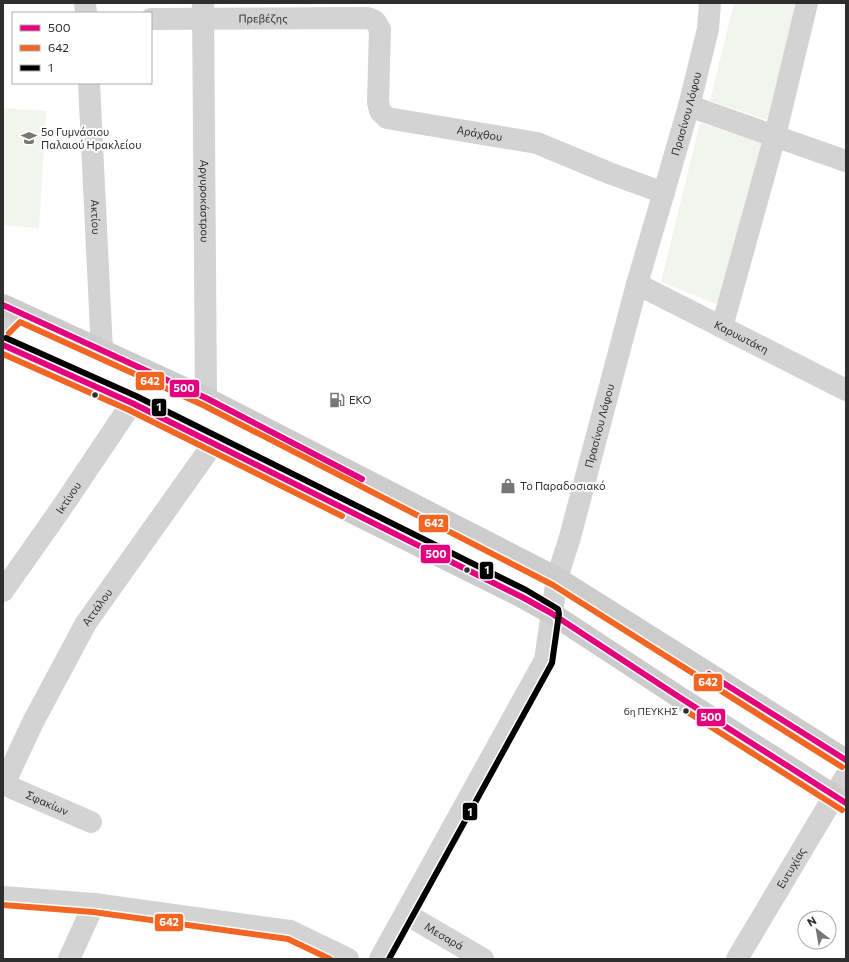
<svg xmlns="http://www.w3.org/2000/svg" width="849" height="962" font-family="Commissioner,sans-serif">
<rect width="100%" height="100%" fill="#fff"/>
<g fill="#f1f5eb">
<polygon points="734,3 798,3 768,120 710,101"/>
<polygon points="3,108 46,111 39,228 3,225"/>
<polygon points="700,123 762,142 719,305 661,282"/>
</g>
<g fill="none" stroke-linecap="round" stroke-linejoin="round">
<g stroke="#d3d3d3" stroke-width="22">
<polyline points="85,3 86,13"/>
<path id="s1" d="M203,3l3,395"/>
<path id="s2" d="M151,19l217,-1 7,3 5,8 -2,73 2,9 7,7 150,25 72,30 55,20"/>
<path id="s3" d="M89,83l13,268"/>
<polyline points="689,106 846,161"/>
<path id="s4" d="M637,284l209,106"/>
<polyline points="3,327 18,312"/>
<polyline points="722,327 775,136 807,3"/>
<path id="s5" d="M557,578l13,-41 67,-253 52,-178 19,-77 2,-26"/>
<path id="s6" d="M3,591l55,-78 74,-110"/>
<path id="s7" d="M3,784l88,38"/>
<path id="s8" d="M4,784l29,-62 53,-99 127,-179"/>
<polyline points="3,897 94,904 290,931 348,959"/>
<path id="s9" d="M406,914l77,45"/>
<polyline points="69,959 94,904"/>
<path id="s10" d="M737,959l109,-183"/>
</g>
<polyline stroke="#d3d3d3" stroke-width="22" points="380,959 545,660 557,578"/>
<g stroke="#ccc" stroke-width="22">
<polyline points="3,305 206,398 557,578 846,760"/>
<polyline points="3,345 132,403 522,597 551,613 679,697 846,803"/>
</g>
<defs>
<g id="bus-1">
<polyline points="3,305 206,398 362,479"/>
<polyline points="3,345 132,403 522,597 551,613 679,697 846,803"/>
<polyline points="709,674 846,760"/>
</g>
<g id="bus-2">
<polyline points="9,333 20,322 203,405 553,585 842,767"/>
<polyline points="3,354 129,410 342,516"/>
<polyline points="686,711 842,810"/>
<polyline points="3,905 93,912 288,939 330,959"/>
</g>
<polyline id="bus-3" points="6,338 136,396 526,590 558,609 559,614 552,663 389,959"/>
</defs>
<use href="#bus-1" stroke="#fff" stroke-width="9"/>
<use href="#bus-2" stroke="#fff" stroke-width="9"/>
<use href="#bus-3" stroke="#fff" stroke-width="9"/>
<use href="#bus-1" stroke="#e5007d" stroke-width="6"/>
<use href="#bus-2" stroke="#f26522" stroke-width="6"/>
<use href="#bus-3" stroke="#000" stroke-width="6"/>
</g>
<defs>
<symbol id="school-bare" viewBox="-9 -9 18 18"><path d="M0-5L7-2L0 1L-7-2ZM-4 1L0 2.5L4 1V4Q0 6-4 4Z" fill="#777" stroke="#fff" stroke-width="2.5" paint-order="stroke"/></symbol>
<symbol id="fuel-bare" viewBox="-9 -9 18 18"><path d="M-5.5-6h7V0h2V4h1.3V-2.5L3-4.5l.8-.8L6-3V5H2.5V1h-1V6h-7ZM-4.2-4.7v3.2H.2V-4.7Z" fill="#777" stroke="#fff" stroke-width="2.5" paint-order="stroke"/></symbol>
<symbol id="shop-bare" viewBox="-9 -9 18 18"><path d="M-5-2.5h2.3a2.7 3.5 0 0 1 5.4 0H5L5.5 6h-11ZM-1.5-2.5h3a1.5 2.3 0 0 0-3 0Z" fill="#777" stroke="#fff" stroke-width="2.5" paint-order="stroke"/></symbol>
</defs>
<g fill-rule="evenodd">
<use href="#school-bare" x="18" y="127" width="22" height="22"/>
<use href="#fuel-bare" x="326" y="389" width="22" height="22"/>
<use href="#shop-bare" x="497" y="475" width="22" height="22"/>
</g>
<g fill="#2e2e2e" stroke="#fff" stroke-width="1.5">
<circle cx="95" cy="395" r="3.5"/>
<circle cx="467" cy="570" r="3.5"/>
<circle cx="686" cy="711" r="3.5"/>
</g>
<g text-anchor="middle" stroke-width="4" stroke-linejoin="round" paint-order="stroke">
<g font-size="10" fill="#2e2e2e" stroke="#fff" text-anchor="end">
<text x="678" y="715">6η ΠΕΥΚΗΣ</text>
</g>
<g font-size="11" fill="#2e2e2e" stroke="#fff">
<text dy="4" stroke="none"><textPath href="#s2" startOffset="112">Πρεβέζης</textPath></text>
<text dy="4" stroke="none"><textPath href="#s5" startOffset="482">Πρασίνου Λόφου</textPath></text>
<text dy="4" stroke="none"><textPath href="#s2" startOffset="420">Αράχθου</textPath></text>
<text dy="4" stroke="none"><textPath href="#s1" startOffset="198">Αργυροκάστρου</textPath></text>
<text dy="4" stroke="none"><textPath href="#s3" startOffset="134">Ακτίου</textPath></text>
<text dy="4" stroke="none"><textPath href="#s4" startOffset="117">Καρυωτάκη</textPath></text>
<text dy="4" stroke="none"><textPath href="#s5" startOffset="158">Πρασίνου Λόφου</textPath></text>
<text dy="4" stroke="none"><textPath href="#s6" startOffset="114">Ικτίνου</textPath></text>
<text dy="4" stroke="none"><textPath href="#s8" startOffset="200">Αττάλου</textPath></text>
<text dy="4" stroke="none"><textPath href="#s7" startOffset="48">Σφακίων</textPath></text>
<text dy="4" stroke="none"><textPath href="#s10" startOffset="106">Ευτυχίας</textPath></text>
<text dy="4" stroke="none"><textPath href="#s9" startOffset="44">Μεσαρά</textPath></text>
</g>
<g font-size="11" fill="#2e2e2e" stroke="#fff" text-anchor="start">
<text x="41" y="136">5ο Γυμνάσιου<tspan x="41" dy="13">Παλαιού Ηρακλείου</tspan></text>
<text x="349" y="404">EKO</text>
<text x="520" y="490">Το Παραδοσιακό</text>
</g>
</g>
<g stroke="#fff" stroke-width="1.5">
<rect x="135" y="371" width="30" height="20" rx="4" fill="#f26522"/>
<rect x="169" y="379" width="31" height="19" rx="4" fill="#e5007d"/>
<rect x="151" y="398" width="16" height="19" rx="4" fill="#000"/>
<rect x="418" y="514" width="31" height="19" rx="4" fill="#f26522"/>
<rect x="420" y="544" width="31" height="20" rx="4" fill="#e5007d"/>
<rect x="479" y="561" width="15" height="19" rx="4" fill="#000"/>
<rect x="693" y="673" width="30" height="19" rx="4" fill="#f26522"/>
<rect x="696" y="708" width="30" height="19" rx="4" fill="#e5007d"/>
<rect x="462" y="802" width="16" height="19" rx="4" fill="#000"/>
<rect x="154" y="913" width="30" height="19" rx="4" fill="#f26522"/>
</g>
<g font-size="11" text-anchor="middle" font-weight="bold" fill="#fff">
<text x="150" y="385">642</text>
<text x="184" y="392">500</text>
<text x="159" y="411">1</text>
<text x="434" y="527">642</text>
<text x="436" y="558">500</text>
<text x="487" y="574">1</text>
<text x="708" y="686">642</text>
<text x="711" y="721">500</text>
<text x="470" y="816">1</text>
<text x="169" y="926">642</text>
</g>
<rect width="849" height="962" fill="none" stroke="#2e2e2e" stroke-width="8"/>
<rect x="12" y="12" width="140" height="72" fill="#ffffff" stroke="#ababab"/>
<rect x="20" y="25" width="20" height="6" fill="#e5007d" stroke="#ababab"/>
<text x="48" y="32" font-size="12" fill="#2e2e2e">500</text>
<rect x="20" y="45" width="20" height="6" fill="#f26522" stroke="#ababab"/>
<text x="48" y="52" font-size="12" fill="#2e2e2e">642</text>
<rect x="20" y="65" width="20" height="6" fill="#000000" stroke="#ababab"/>
<text x="48" y="72" font-size="12" fill="#2e2e2e">1</text>
<g transform="translate(817 930) rotate(329)"><circle r="19" fill="#ffffff" stroke="#ababab"/>
<path d="M0-3L7 15L0 10L-7 15Z" fill="#777777"/>
<text y="-6" font-size="11" font-weight="bold" text-anchor="middle" fill="#2e2e2e">N</text>
</g>
</svg>
